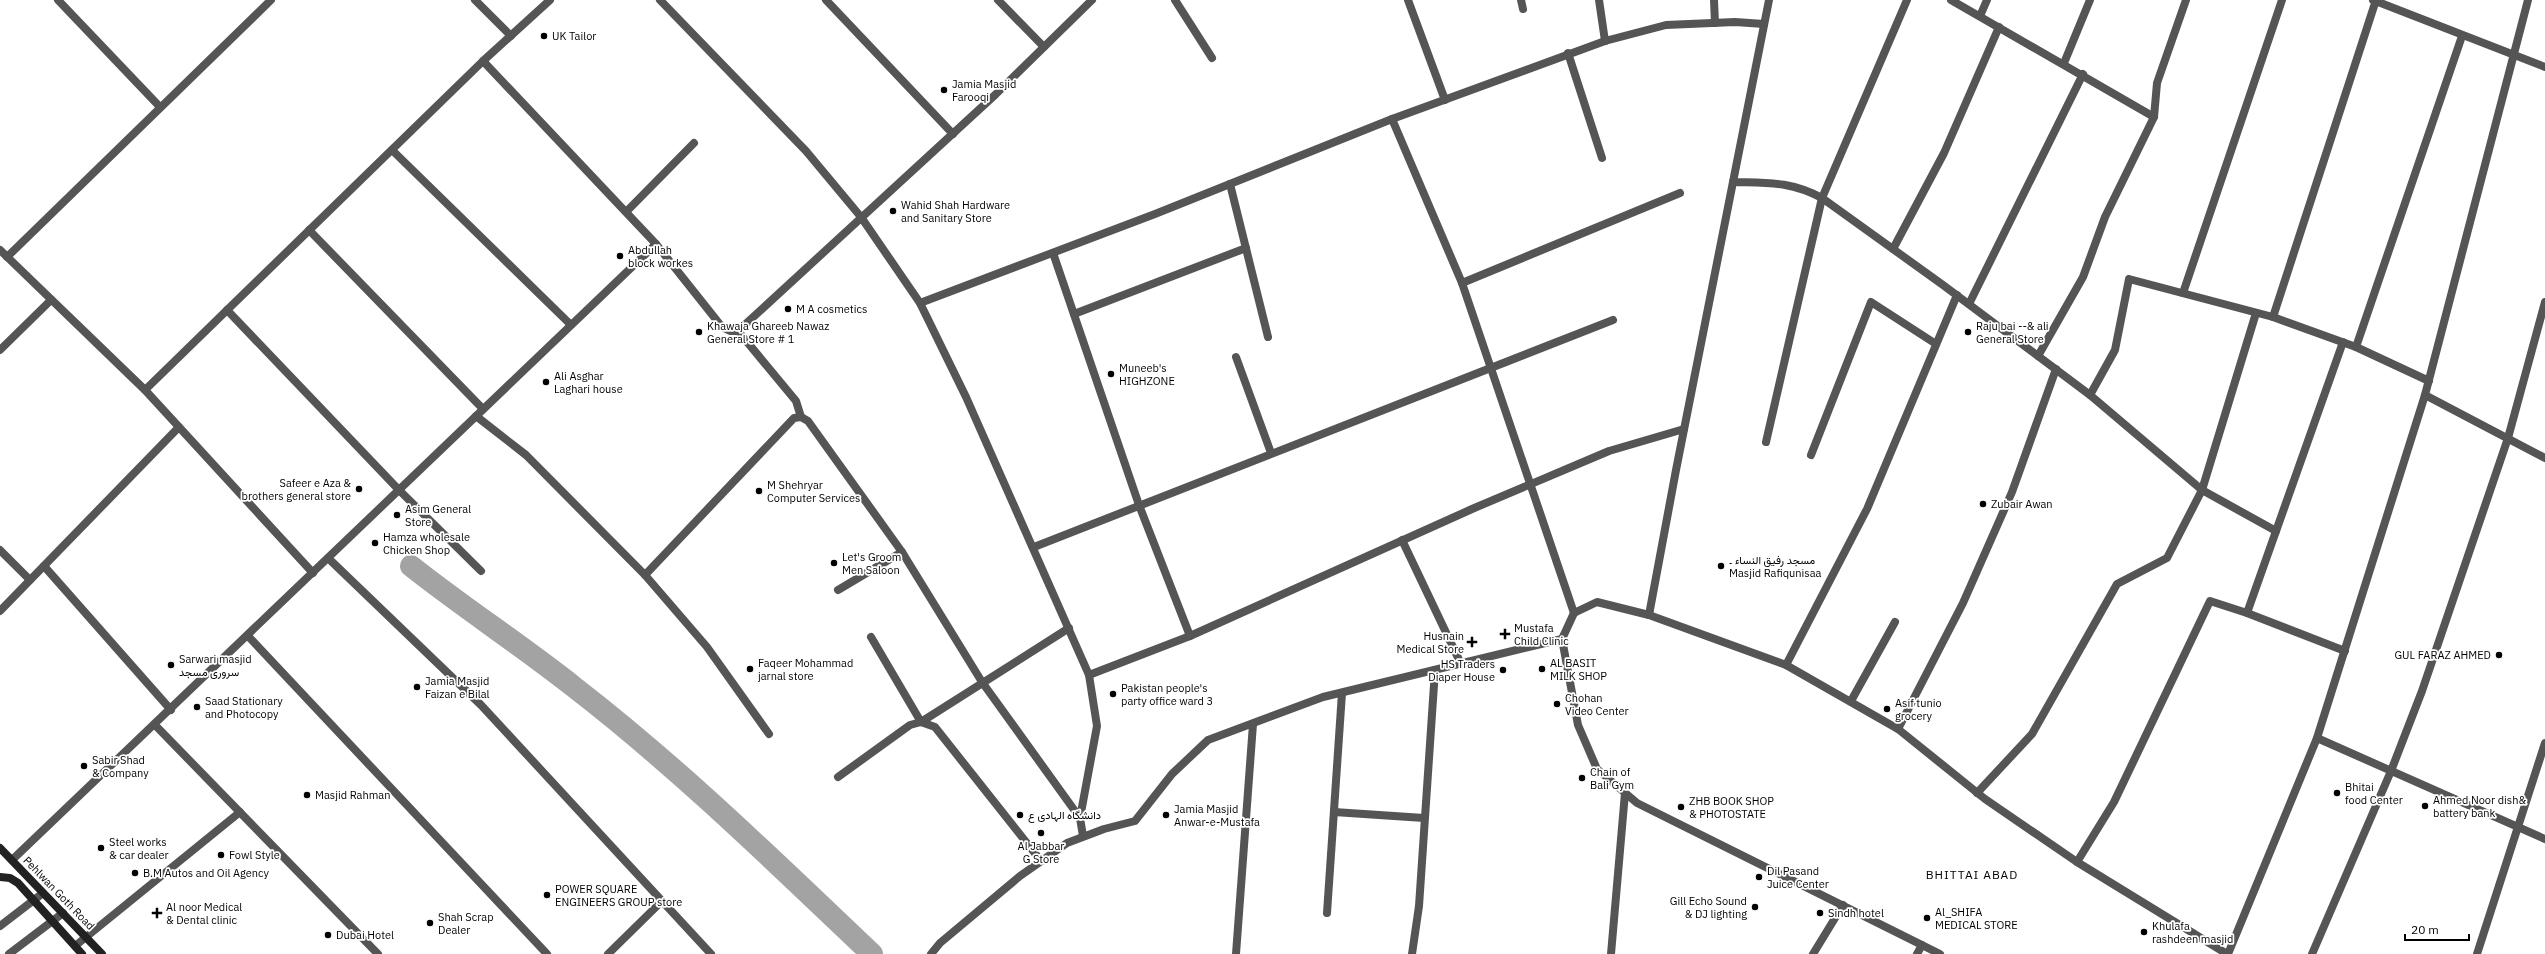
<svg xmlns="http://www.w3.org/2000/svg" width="2545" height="954" font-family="'IBM Plex Sans',Vazirmatn,sans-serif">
<rect width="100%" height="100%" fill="#fff"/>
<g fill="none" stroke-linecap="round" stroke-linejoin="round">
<path stroke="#a3a3a3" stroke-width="22" d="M411,566c53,42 110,79 163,121 105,81 201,175 298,267"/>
<g stroke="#555" stroke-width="8">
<polyline points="58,0 160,107"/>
<polyline points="475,0 511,36"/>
<polyline points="660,0 806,151 861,217 920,303 966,397 1089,675 1097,726 1080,818 1083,836"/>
<polyline points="826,0 953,134"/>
<polyline points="998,0 1044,47"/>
<polyline points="1175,0 1212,58"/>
<polyline points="1408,0 1445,100"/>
<polyline points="1521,0 1523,9"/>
<polyline points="1599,0 1605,41"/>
<polyline points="1714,0 1715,23"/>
<polyline points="1951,0 2154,117"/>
<polyline points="2373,0 2545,67"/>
<polyline points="1980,16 1987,0"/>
<polyline points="1568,53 1602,158"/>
<polyline points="483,61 656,244 722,327 730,331 738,331 996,94 1092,0"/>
<polyline points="2064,63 2090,0"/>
<polyline points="1392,119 1462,283 1574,613"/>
<polyline points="392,150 571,325"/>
<path d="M1733,182c35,1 57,-1 89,16l121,87 147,110 112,95 74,41"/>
<polyline points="1230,184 1268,337"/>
<polyline points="626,212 694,143"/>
<polyline points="309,230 483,409"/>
<polyline points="1893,249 1944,153 1999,27"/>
<polyline points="0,250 145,390 313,573"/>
<polyline points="1053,253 1139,505 1190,636"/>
<polyline points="7,257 271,0"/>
<polyline points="1462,283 1680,193"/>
<polyline points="2183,293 2282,0"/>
<polyline points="920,303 1155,214 1392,119 1605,41 1666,25 1735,22 1764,24"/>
<polyline points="1969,304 2083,74"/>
<polyline points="227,310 399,490 481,571"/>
<polyline points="1074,314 1246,248"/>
<polyline points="2273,317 2376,0"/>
<polyline points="738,331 796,401 801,417"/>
<polyline points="2356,347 2462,36"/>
<polyline points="0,350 51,300"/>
<polyline points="2038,356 2083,277 2105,217 2154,117 2157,83 2186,0"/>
<polyline points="1236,357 1271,453"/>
<polyline points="145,390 483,61 550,0"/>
<polyline points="2090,395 2115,350 2129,279 2273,317 2356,347 2429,381"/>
<polyline points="2425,395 2545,458"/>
<polyline points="476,416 526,455 645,575 707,647 769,734"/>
<polyline points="1766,442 1822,198 1907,0"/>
<polyline points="1811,455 1871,302 1936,344"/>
<polyline points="1402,540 1461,664"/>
<polyline points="1034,547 1613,320"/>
<polyline points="0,550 30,580"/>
<polyline points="328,558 481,705 711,954"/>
<polyline points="44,566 171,710"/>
<polyline points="645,575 794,418 801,417 808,421 902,552 982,682 1080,818"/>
<polyline points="838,590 902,552"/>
<polyline points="0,611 179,427"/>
<polyline points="2247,613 2343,342"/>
<polyline points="1649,615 1676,470 1769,0"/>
<polyline points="248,636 547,954"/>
<polyline points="871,637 921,722 1069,628"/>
<polyline points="1562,639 1578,725 1597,769 1637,803 1940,954"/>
<polyline points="1786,665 1867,509 1957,295"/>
<polyline points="1089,675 1190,636 1472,509 1609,451 1684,429"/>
<polyline points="1851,701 1895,622"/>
<polyline points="155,725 378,954"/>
<polyline points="1898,729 1963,603 2012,492 2056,369"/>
<polyline points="2317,738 2545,839"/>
<polyline points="838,777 910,725 921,722 935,727 1041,861"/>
<polyline points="1977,793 2032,734 2117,584 2167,558 2202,490 2256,313"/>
<polyline points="1334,812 1424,818"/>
<polyline points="12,860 656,244"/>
<polyline points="2077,862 2114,802 2210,601 2247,613 2345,651"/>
<polyline points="1327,913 1342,693"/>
<polyline points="0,926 43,893"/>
<polyline points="75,946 240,812"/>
<polyline points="9,954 63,913"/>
<polyline points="608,954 662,901"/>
<polyline points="931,954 940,943 1020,876 1067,843 1104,829 1135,821 1172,774 1208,740 1323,697 1562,639 1574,613 1597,602 1649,615 1786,665 1898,729 1985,799 2077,862 2227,954"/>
<polyline points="1236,954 1253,724"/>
<polyline points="1412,954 1419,906 1435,670"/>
<polyline points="1611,954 1625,793"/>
<polyline points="1813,954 1843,905"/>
<polyline points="1917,954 1922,945"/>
<polyline points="2228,954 2317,738 2425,395 2528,0"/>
<polyline points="2312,954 2391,771 2422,691 2508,438 2545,302"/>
<polyline points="2477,954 2545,743"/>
</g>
<g stroke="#222" stroke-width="8">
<polyline points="0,848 102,954"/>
<polyline points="0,877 10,878 18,883 82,954"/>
</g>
</g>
<g fill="#000" stroke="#fff" stroke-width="1.5">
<circle cx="544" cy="36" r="4"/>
<circle cx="944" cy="90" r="4"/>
<circle cx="893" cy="211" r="4"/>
<circle cx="620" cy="256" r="4"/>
<circle cx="788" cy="309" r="4"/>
<circle cx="699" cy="332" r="4"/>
<circle cx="1968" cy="332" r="4"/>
<circle cx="1111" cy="374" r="4"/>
<circle cx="546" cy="382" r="4"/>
<circle cx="359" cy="489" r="4"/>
<circle cx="759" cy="491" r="4"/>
<circle cx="1983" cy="504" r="4"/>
<circle cx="397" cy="515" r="4"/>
<circle cx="375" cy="543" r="4"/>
<circle cx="834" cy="563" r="4"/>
<circle cx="1721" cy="566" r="4"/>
<path d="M1503 628h4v4h4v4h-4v4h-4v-4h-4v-4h4z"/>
<path d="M1470 636h4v4h4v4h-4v4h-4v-4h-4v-4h4z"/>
<circle cx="2499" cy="655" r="4"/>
<circle cx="171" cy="665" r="4"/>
<circle cx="750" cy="669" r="4"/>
<circle cx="1542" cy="669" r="4"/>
<circle cx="1503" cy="670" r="4"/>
<circle cx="417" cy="687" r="4"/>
<circle cx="1113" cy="694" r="4"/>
<circle cx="1557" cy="704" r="4"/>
<circle cx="197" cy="707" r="4"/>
<circle cx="1887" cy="709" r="4"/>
<circle cx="84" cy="766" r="4"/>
<circle cx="1582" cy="778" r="4"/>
<circle cx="2337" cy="793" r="4"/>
<circle cx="307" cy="795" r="4"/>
<circle cx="2425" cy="806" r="4"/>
<circle cx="1681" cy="807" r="4"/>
<circle cx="1020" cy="815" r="4"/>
<circle cx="1166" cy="815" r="4"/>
<circle cx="1041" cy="833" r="4"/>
<circle cx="101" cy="848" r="4"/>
<circle cx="221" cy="855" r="4"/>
<circle cx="135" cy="873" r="4"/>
<circle cx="1759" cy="877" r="4"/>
<circle cx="547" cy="895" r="4"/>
<circle cx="1755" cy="907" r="4"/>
<path d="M155 907h4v4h4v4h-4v4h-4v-4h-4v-4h4z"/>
<circle cx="1820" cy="913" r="4"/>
<circle cx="1927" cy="918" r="4"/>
<circle cx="430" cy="923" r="4"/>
<circle cx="2144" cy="932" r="4"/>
<circle cx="328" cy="935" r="4"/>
</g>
<g text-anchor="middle" stroke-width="3.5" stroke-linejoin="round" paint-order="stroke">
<g font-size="11" fill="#000" stroke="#fff" text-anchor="start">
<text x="552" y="40">UK Tailor</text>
<text x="952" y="88">Jamia Masjid<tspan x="952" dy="13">Farooqi</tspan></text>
<text x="901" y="209">Wahid Shah Hardware<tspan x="901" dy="13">and Sanitary Store</tspan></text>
<text x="628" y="254">Abdullah<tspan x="628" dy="13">block workes</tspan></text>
<text x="796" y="313">M A cosmetics</text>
<text x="707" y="330">Khawaja Ghareeb Nawaz<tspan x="707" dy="13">General Store # 1</tspan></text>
<text x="1976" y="330">Raju bai --&amp; ali<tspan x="1976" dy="13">General Store</tspan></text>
<text x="1119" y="372">Muneeb's<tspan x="1119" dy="13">HIGHZONE</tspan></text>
<text x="554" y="380">Ali Asghar<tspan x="554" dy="13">Laghari house</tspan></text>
<text x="351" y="487" text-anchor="end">Safeer e Aza &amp;<tspan x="351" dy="13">brothers general store</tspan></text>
<text x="767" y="489">M Shehryar<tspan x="767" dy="13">Computer Services</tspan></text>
<text x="1991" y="508">Zubair Awan</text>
<text x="405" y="513">Asim General<tspan x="405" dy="13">Store</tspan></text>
<text x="383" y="541">Hamza wholesale<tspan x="383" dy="13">Chicken Shop</tspan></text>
<text x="842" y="561">Let's Groom<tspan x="842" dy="13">Men Saloon</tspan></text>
<text x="1729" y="564">مسجد رفیق النساء ۔<tspan x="1729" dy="13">Masjid Rafiqunisaa</tspan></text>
<text x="1514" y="632">Mustafa<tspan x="1514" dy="13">Child Clinic</tspan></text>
<text x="1464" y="640" text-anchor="end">Husnain<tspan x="1464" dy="13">Medical Store</tspan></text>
<text x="2491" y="659" text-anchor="end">GUL FARAZ AHMED</text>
<text x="179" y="663">Sarwari masjid<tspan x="179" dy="13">سروری مسجد</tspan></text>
<text x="758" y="667">Faqeer Mohammad<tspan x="758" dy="13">jarnal store</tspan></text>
<text x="1550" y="667">AL BASIT<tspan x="1550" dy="13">MILK SHOP</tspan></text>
<text x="1495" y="668" text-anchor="end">HS Traders<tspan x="1495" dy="13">Diaper House</tspan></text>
<text x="425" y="685">Jamia Masjid<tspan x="425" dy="13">Faizan e Bilal</tspan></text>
<text x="1121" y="692">Pakistan people's<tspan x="1121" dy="13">party office ward 3</tspan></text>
<text x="1565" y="702">Chohan<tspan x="1565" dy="13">Video Center</tspan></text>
<text x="205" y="705">Saad Stationary<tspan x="205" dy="13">and Photocopy</tspan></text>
<text x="1895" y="707">Asif tunio<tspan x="1895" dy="13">grocery</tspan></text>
<text x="92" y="764">Sabir Shad<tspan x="92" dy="13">&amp; Company</tspan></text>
<text x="1590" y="776">Chain of<tspan x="1590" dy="13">Bali Gym</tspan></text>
<text x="2345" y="791">Bhitai<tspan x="2345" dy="13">food Center</tspan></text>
<text x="315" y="799">Masjid Rahman</text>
<text x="2433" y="804">Ahmed Noor dish&amp;<tspan x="2433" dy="13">battery bank</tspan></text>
<text x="1689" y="805">ZHB BOOK SHOP<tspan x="1689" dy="13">&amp; PHOTOSTATE</tspan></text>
<text x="1174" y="813">Jamia Masjid<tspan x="1174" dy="13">Anwar-e-Mustafa</tspan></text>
<text x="1028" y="819">دانشگاہ الہادی ع</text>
<text x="109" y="846">Steel works<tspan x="109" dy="13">&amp; car dealer</tspan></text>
<text x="1041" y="850" text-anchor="middle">Al Jabbar<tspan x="1041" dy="13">G Store</tspan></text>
<text x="229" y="859">Fowl Style</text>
<text x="1767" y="875">Dil Pasand<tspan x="1767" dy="13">Juice Center</tspan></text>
<text x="143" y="877">B.M Autos and Oil Agency</text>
<text x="555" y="893">POWER SQUARE<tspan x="555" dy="13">ENGINEERS GROUP store</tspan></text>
<text x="1747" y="905" text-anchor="end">Gill Echo Sound<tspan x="1747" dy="13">&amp; DJ lighting</tspan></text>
<text x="166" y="911">Al noor Medical<tspan x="166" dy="13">&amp; Dental clinic</tspan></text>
<text x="1935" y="916">Al_SHIFA<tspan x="1935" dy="13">MEDICAL STORE</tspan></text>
<text x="1828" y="917">Sindh hotel</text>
<text x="438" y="921">Shah Scrap<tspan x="438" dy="13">Dealer</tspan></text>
<text x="2152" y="930">Khulafa<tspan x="2152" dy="13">rashdeen masjid</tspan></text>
<text x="336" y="939">Dubai Hotel</text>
</g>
<g font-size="11" fill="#000" stroke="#fff">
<text transform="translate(59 893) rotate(46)" y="4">Pehlwan Goth Road</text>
</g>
<g font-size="12" letter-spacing="1" fill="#000" stroke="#fff">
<text x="1972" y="879">BHITTAI ABAD</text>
</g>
</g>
<path d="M2405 934v6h64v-6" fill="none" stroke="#000000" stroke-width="2"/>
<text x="2411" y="934" font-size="12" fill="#000000" stroke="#ffffff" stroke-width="3" paint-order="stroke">20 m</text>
</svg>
